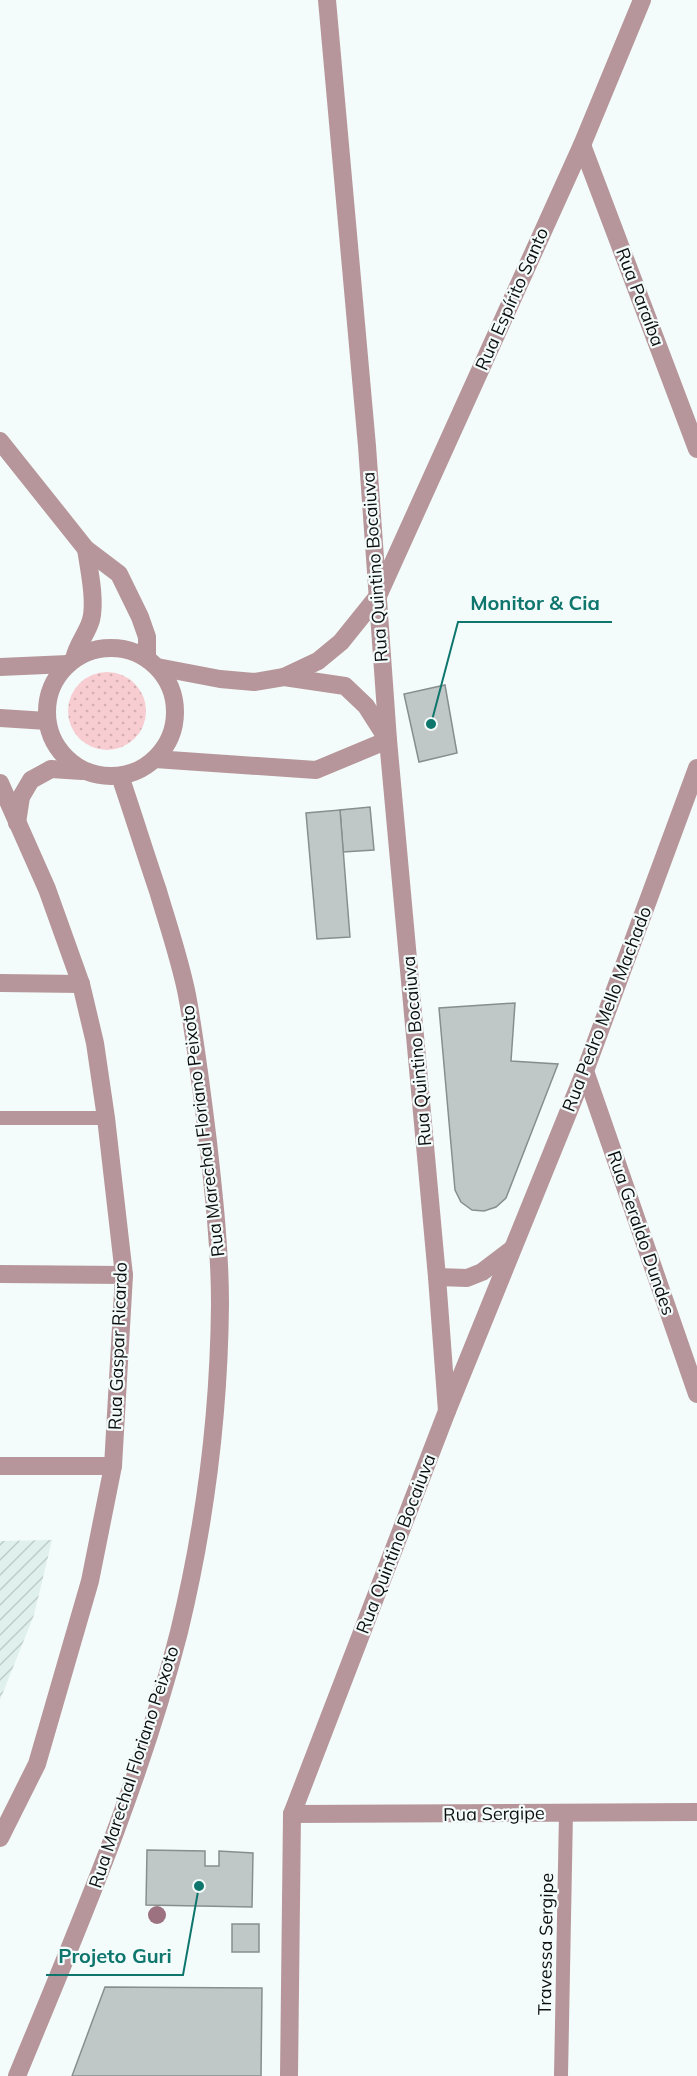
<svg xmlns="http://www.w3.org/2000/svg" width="697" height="2076" font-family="Mulish,sans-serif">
<defs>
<pattern id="industrial-furrows" width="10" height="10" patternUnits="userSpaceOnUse" patternTransform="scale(1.5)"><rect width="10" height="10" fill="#dff0ed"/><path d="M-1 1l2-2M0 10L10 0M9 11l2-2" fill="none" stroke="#becdca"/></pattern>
<pattern id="grass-dots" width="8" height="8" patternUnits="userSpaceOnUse" patternTransform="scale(1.5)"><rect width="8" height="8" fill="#f7cdd1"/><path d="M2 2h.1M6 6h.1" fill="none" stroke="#d3afb2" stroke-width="1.8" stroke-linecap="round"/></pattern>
</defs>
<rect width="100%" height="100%" fill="#f3fcfb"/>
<polygon fill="url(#industrial-furrows)" points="52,1540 34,1615 0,1700 0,1541"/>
<circle fill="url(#grass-dots)" cx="107" cy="711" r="39"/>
<g fill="#c0c8c7" stroke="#878f8e" stroke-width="1.5">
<polygon points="445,685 457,753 419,762 404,694"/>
<polygon points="370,807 374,850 343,852 340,810"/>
<polygon points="340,810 350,937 317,939 306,813"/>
<polygon points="515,1003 511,1061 558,1064 506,1198 496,1207 484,1211 472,1210 461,1202 455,1190 439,1008"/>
<polygon points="147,1850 205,1851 205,1866 219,1866 219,1851 253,1853 252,1907 146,1905"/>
<rect x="232" y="1924" width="27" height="28"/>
<polygon points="105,1987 262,1988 261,2076 72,2076"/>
</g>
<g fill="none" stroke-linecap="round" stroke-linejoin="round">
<g stroke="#b6969a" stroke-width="14">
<polyline points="0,1118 106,1118"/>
<polyline points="561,2076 566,1813"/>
</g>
<g stroke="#b6969a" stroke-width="18">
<polyline points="327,0 367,446 388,740 437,1277 447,1411"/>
<polyline points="582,145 697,449"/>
<polyline points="0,441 86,549 119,574 140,617 147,637 147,659"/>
<circle cx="111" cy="712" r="64"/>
<path d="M74,659c3,-15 13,-25 17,-39 5,-19 -2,-51 -5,-71"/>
<polyline points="0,667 68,664"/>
<polyline points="157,667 220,679 254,682 284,677 345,686 366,706 387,739"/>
<polyline points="284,677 318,661 341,642 378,596 582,145 642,0"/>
<polyline points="0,718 47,721"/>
<polyline points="155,759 316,770 388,740"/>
<polyline points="0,783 47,889 81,984 95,1043 106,1118 124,1275 113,1466 90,1581 37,1764 0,1838"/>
<polyline points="17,823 21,797 31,780 51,769 82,771"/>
<polyline points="0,983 81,984"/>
<polyline points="585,1071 697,1394"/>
<polyline points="0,1274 124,1275"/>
<polyline points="437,1277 467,1278 482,1272 511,1250"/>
<polyline points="0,1466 113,1466"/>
<polyline points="292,1814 697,1812"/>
<path d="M17,2076c60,-146 123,-291 162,-444 26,-107 40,-218 41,-328 0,-54 -6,-108 -12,-162 -6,-49 -12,-98 -21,-147 -7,-35 -19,-70 -29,-104 -13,-38 -25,-77 -38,-115"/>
<polyline points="289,2076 292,1814 447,1411 585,1071 697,768"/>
</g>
</g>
<circle fill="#9c7180" cx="157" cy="1915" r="9"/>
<g text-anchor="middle" stroke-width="4.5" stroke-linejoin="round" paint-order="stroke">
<g font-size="18" fill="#0d0f0f" stroke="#f3fcfb">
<text transform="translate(640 297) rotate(69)" y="6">Rua Paraíba</text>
<text transform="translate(512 299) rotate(-66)" y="6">Rua Espírito Santo</text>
<text transform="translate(375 567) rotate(-94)" y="6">Rua Quintino Bocaiuva</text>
<text transform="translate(607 1009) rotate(-69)" y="6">Rua Pedro Mello Machado</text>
<text transform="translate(417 1051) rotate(-95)" y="6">Rua Quintino Bocaiuva</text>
<text transform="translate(203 1131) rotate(-97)" y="6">Rua Marechal Floriano Peixoto</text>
<text transform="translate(641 1233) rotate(71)" y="6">Rua Geraldo Dundes</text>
<text transform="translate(118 1346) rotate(-88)" y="6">Rua Gaspar Ricardo</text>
<text transform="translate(396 1544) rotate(-69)" y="6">Rua Quintino Bocaiuva</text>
<text transform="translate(134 1767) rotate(-72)" y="6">Rua Marechal Floriano Peixoto</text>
<text transform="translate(494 1814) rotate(-1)" y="6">Rua Sergipe</text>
<text transform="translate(546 1944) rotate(-89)" y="6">Travessa Sergipe</text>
</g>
</g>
<path fill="none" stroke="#0f766e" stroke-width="2" d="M431 724L458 622H612M199 1886L183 1975H46"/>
<g fill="#0f766e" stroke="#f3fcfb" stroke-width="2">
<circle cx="431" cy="724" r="6"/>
<circle cx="199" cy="1886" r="6"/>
</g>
<g font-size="20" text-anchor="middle" font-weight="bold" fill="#0f766e" stroke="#f3fcfb" stroke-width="4.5" stroke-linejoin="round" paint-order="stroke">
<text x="535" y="610">Monitor &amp; Cia</text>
<text x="115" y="1963">Projeto Guri</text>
</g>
</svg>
